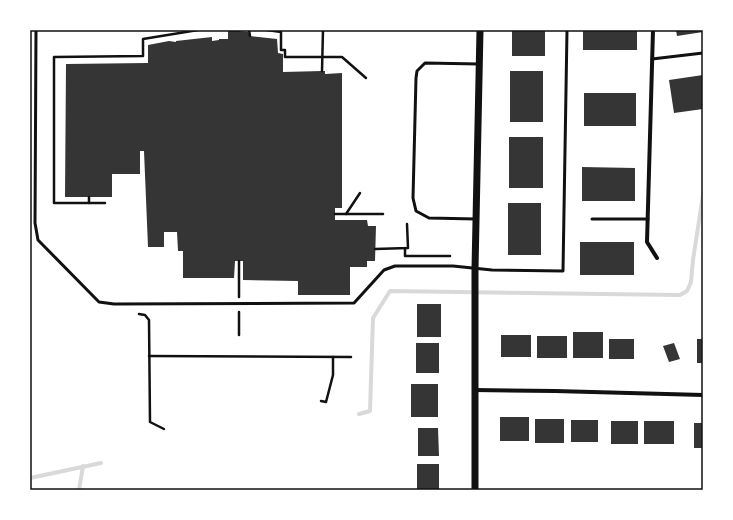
<svg xmlns="http://www.w3.org/2000/svg" width="733" height="520" font-family="Quicksand,sans-serif">
<rect width="100%" height="100%" fill="#fff"/>
<g fill="none" stroke-linecap="round" stroke-linejoin="round">
<g stroke="#d9d9d9" stroke-width="4">
<polyline points="359,414 370,411 373,318 390,291 680,295 687,291 691,282 693,260 703,195"/>
<polyline points="30,478 101,463"/>
<polyline points="79,490 83,466"/>
</g>
</g>
<g fill="#353535">
<polygon points="228,30 248,32 250,36 277,39 278,53 283,54 283,72 322,71 325,71 325,74 342,73 342,208 335,208 335,220 367,220 368,226 376,226 375,261 367,261 367,267 350,267 350,295 298,295 298,281 243,280 243,261 235,261 234,278 183,278 183,251 178,251 177,232 164,232 164,247 148,247 144,151 140,151 140,174 112,174 112,197 65,197 66,64 148,63 148,45 169,41 176,42 176,41 212,37 212,41 219,40 219,39 228,39"/>
<rect x="512" y="30" width="33" height="26"/>
<rect x="583" y="30" width="54" height="20"/>
<polygon points="676,30 703,30 703,32 677,36"/>
<rect x="510" y="71" width="33" height="51"/>
<polygon points="703,75 703,109 674,113 669,80"/>
<rect x="584" y="93" width="52" height="33"/>
<rect x="509" y="137" width="34" height="51"/>
<polygon points="582,167 635,168 635,201 582,201"/>
<rect x="508" y="203" width="33" height="52"/>
<rect x="580" y="242" width="54" height="33"/>
<rect x="417" y="304" width="24" height="33"/>
<rect x="573" y="332" width="30" height="26"/>
<rect x="501" y="335" width="30" height="22"/>
<rect x="537" y="336" width="30" height="22"/>
<rect x="609" y="339" width="25" height="20"/>
<rect x="697" y="339" width="6" height="24"/>
<rect x="416" y="343" width="23" height="30"/>
<polygon points="674,343 680,359 669,362 663,346"/>
<rect x="411" y="384" width="27" height="33"/>
<rect x="500" y="417" width="29" height="24"/>
<rect x="535" y="419" width="29" height="24"/>
<rect x="571" y="420" width="27" height="22"/>
<rect x="611" y="421" width="27" height="23"/>
<rect x="644" y="421" width="30" height="23"/>
<rect x="694" y="423" width="9" height="25"/>
<polygon points="418,428 438,428 439,456 418,456"/>
<rect x="417" y="464" width="22" height="26"/>
</g>
<g fill="none" stroke-linecap="round" stroke-linejoin="round">
<g stroke="#111" stroke-width="2.5">
<polyline points="238,30 238,31"/>
<polyline points="249,30 250,36"/>
<polyline points="267,30 281,32 281,50 285,50 285,57 342,57 366,78"/>
<polyline points="322,71 323,30"/>
<polyline points="89,203 89,197"/>
<polyline points="105,203 54,203 54,57 143,56 143,39 198,30"/>
<polyline points="335,214 383,214"/>
<polyline points="346,214 360,193"/>
<polyline points="405,248 405,256 450,256"/>
<polyline points="375,249 408,248 407,224"/>
<polyline points="239,261 239,297"/>
<polyline points="139,314 145,315 149,320 150,422 164,429"/>
<polyline points="239,335 239,312"/>
<polyline points="149,356 351,357"/>
<polyline points="321,401 326,402 333,375 333,357"/>
</g>
<g stroke="#111" stroke-width="3">
<polyline points="36,30 35,223 38,240 99,302 114,304 354,303 384,270 395,266 453,266 492,270 563,271 567,30"/>
<polyline points="652,59 703,53"/>
<polyline points="476,219 429,218 416,211 413,198 416,78 417,71 425,63 479,64"/>
<polyline points="592,219 648,219"/>
</g>
<g stroke="#111" stroke-width="4">
<polyline points="653,30 647,242 657,258"/>
<polyline points="474,390 555,391 703,395"/>
</g>
<polyline stroke="#111" stroke-width="7" points="475,490 475,269 480,30"/>
</g>
<rect width="733" height="520" fill="none" stroke="#ffffff" stroke-width="62"/>
<rect x="31" y="31" width="671" height="458" fill="none" stroke="#111" stroke-width="1.5"/>
</svg>
